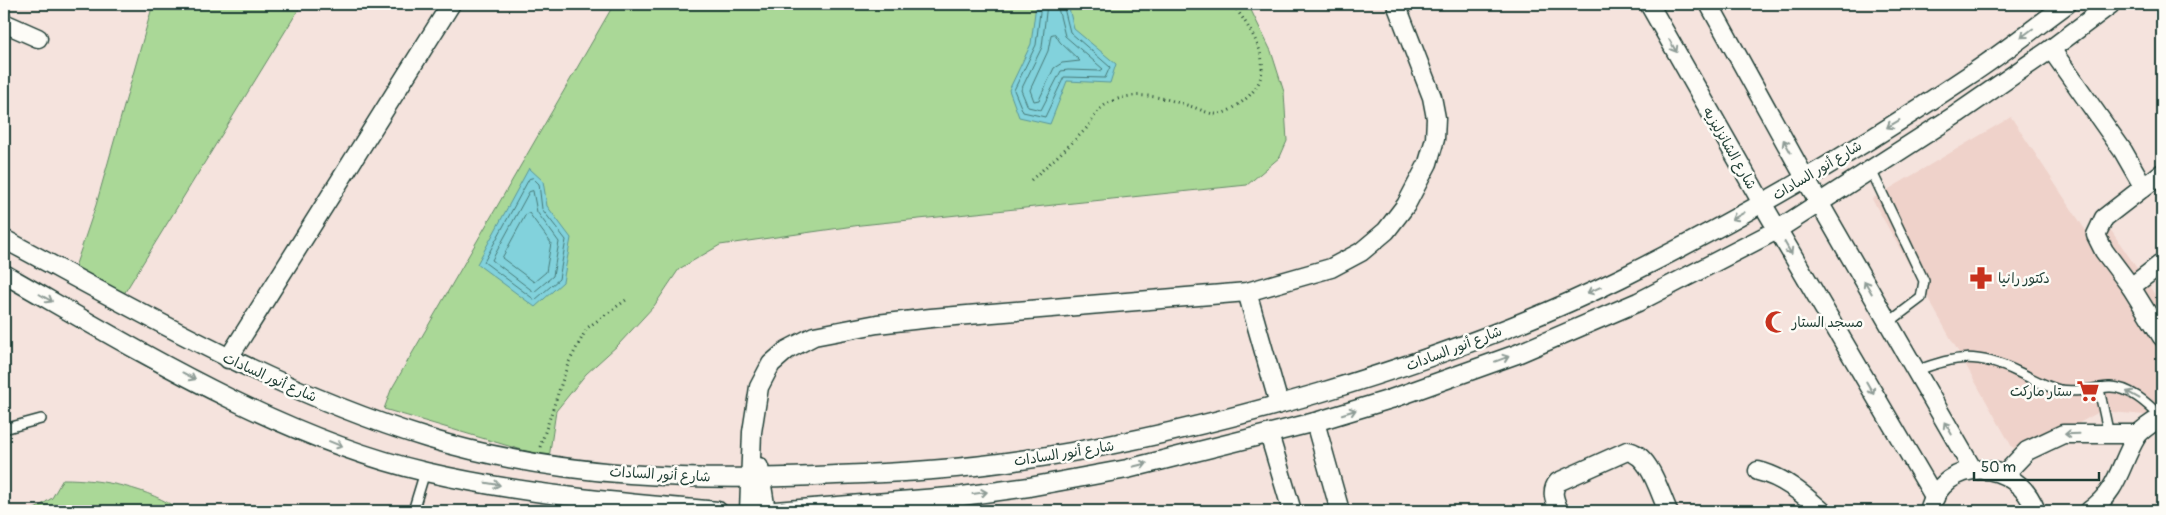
<svg xmlns="http://www.w3.org/2000/svg" width="2166" height="515" font-family="Pangolin,'Playpen Sans Arabic',sans-serif">
<rect width="100%" height="100%" fill="#f5e3dd"/>
<filter id="ink" filterUnits="userSpaceOnUse"><feTurbulence type="fractalNoise" baseFrequency=".02" numOctaves="2"/><feDisplacementMap in="SourceGraphic" scale="10" xChannelSelector="R" yChannelSelector="G"/><feConvolveMatrix kernelMatrix="1 2 1 2 8 2 1 2 1" color-interpolation-filters="sRGB"/></filter>
<g filter="url(#ink)">
<polygon fill="#efd2ca" points="2011,117 2088,234 2108,226 2162,305 2162,412 2155,416 2101,411 2026,452 2012,447 1872,199"/>
<g fill="#aad897" stroke="#648a66">
<polygon points="153,4 302,4 122,297 74,270 96,205"/>
<polygon points="614,4 1248,4 1271,51 1284,92 1287,141 1280,157 1247,185 861,225 720,245 679,269 654,306 618,345 586,374 556,411 549,458 384,409 391,390"/>
<path d="M63,479c39,0 86,9 118,32h-149l20,-13z"/>
</g>
<g fill="#82d2dc" stroke="#5a9699">
<polygon points="1036,4 1068,4 1074,29 1116,64 1110,83 1067,81 1050,124 1019,117 1009,90 1031,44"/>
<polygon points="529,168 543,181 547,206 571,238 563,282 535,307 477,264"/>
</g>
<g fill="none" stroke-linecap="round" stroke-linejoin="round">
<g stroke="#477977" stroke-width="1">
<polyline points="1041,4 1036,45 1014,90 1023,112 1045,117 1064,77 1105,78 1110,67 1070,32 1063,4"/>
<polyline points="1047,4 1042,47 1021,90 1028,107 1041,110 1061,71 1068,70 1100,71 1103,69 1065,36 1057,4"/>
<polygon points="1055,34 1060,42 1080,61 1062,63 1054,68 1039,100 1034,101 1030,90 1048,51 1051,35"/>
<polygon points="533,178 539,184 542,209 566,240 559,279 535,300 484,262 529,179"/>
<polygon points="533,191 537,212 559,242 553,276 534,292 492,260 529,192"/>
<polygon points="529,213 551,243 546,272 534,282 502,258 526,214"/>
</g>
<defs>
<g id="lane">
<polyline points="1871,170 1924,281 1921,298 1888,323"/>
<path d="M1916,371c40,-16 62,-18 102,1 15,7 26,14 42,18 18,3 32,-2 49,-3 20,-1 39,17 52,30"/>
<polyline points="2099,389 2109,435"/>
<polyline points="4,429 41,419"/>
<polyline points="413,511 425,472"/>
</g>
<g id="street">
<polyline points="1649,4 1762,203 1935,498"/>
<polyline points="1709,4 1805,178 1973,470"/>
<polyline points="4,23 38,38"/>
<polyline points="2051,49 2123,151 2143,186"/>
<polyline points="2162,173 2104,218 2096,235 2104,251 2131,287 2162,337"/>
<path d="M4,239c138,74 273,153 423,199 132,40 273,44 409,37 60,-2 119,-5 178,-14 103,-14 205,-39 305,-68 103,-31 205,-67 302,-115 119,-59 236,-127 347,-202 34,-22 66,-48 99,-72"/>
<path d="M4,274c130,74 275,164 422,198 95,22 194,31 292,39"/>
<polyline points="2131,287 2162,263"/>
<polyline points="1247,292 1279,404"/>
<polyline points="228,359 451,4"/>
<polyline points="1315,422 1340,511"/>
<polyline points="1269,434 1292,511"/>
<polyline points="759,467 766,511"/>
<path d="M1758,471c25,6 45,23 64,40"/>
<polyline points="2005,474 2027,451 2063,434 2138,434"/>
<polyline points="749,511 752,432 759,387 771,364 787,350 814,336 877,324 931,318 1247,292 1331,268 1361,252 1386,231 1406,205 1428,163 1435,139 1436,118 1432,97 1396,4"/>
<polyline points="775,511 962,496 1029,487 1127,469 1315,422 1391,399 1517,354 1638,302 1777,230 1957,114 2051,49 2111,4"/>
<path d="M1559,511c-4,-10 -9,-20 -1,-29l69,-31c23,3 32,41 41,60"/>
<path d="M1929,511c15,-56 87,-54 107,0"/>
<path d="M2089,511c31,-22 30,-46 48,-75 5,-8 18,-14 25,-20"/>
</g>
</defs>
<use href="#lane" stroke="#1f3d34" stroke-width="12"/>
<use href="#street" stroke="#1f3d34" stroke-width="21"/>
<g stroke="#1f3d34" stroke-width="3" stroke-dasharray="1 4" stroke-linecap="butt">
<path d="M1031,180c18,-16 36,-32 53,-49 13,-14 9,-22 31,-31 25,-10 53,-1 78,7 6,2 14,6 21,7 10,1 20,-6 28,-12 40,-31 12,-67 -9,-98"/>
<polyline points="540,447 568,364 587,328 626,300"/>
</g>
<use href="#lane" stroke="#fdfcf7" stroke-width="9"/>
<use href="#street" stroke="#fdfcf7" stroke-width="18"/>
</g>
<defs><path id="oneway-shaft" d="M-6 0H5M1.5-3L5.5 0L1.5 3" fill="none" stroke-width="1.6" stroke-linecap="round" stroke-linejoin="round" transform="scale(1.25)"/></defs>
<g stroke="#8e9c96">
<use href="#oneway-shaft" transform="translate(2027 33) rotate(143)"/>
<use href="#oneway-shaft" transform="translate(1673 46) rotate(60)"/>
<use href="#oneway-shaft" transform="translate(1893 124) rotate(149)"/>
<use href="#oneway-shaft" transform="translate(1787 146) rotate(-119)"/>
<use href="#oneway-shaft" transform="translate(1738 216) rotate(151)"/>
<use href="#oneway-shaft" transform="translate(1788 248) rotate(60)"/>
<use href="#oneway-shaft" transform="translate(1868 287) rotate(-120)"/>
<use href="#oneway-shaft" transform="translate(1594 290) rotate(156)"/>
<use href="#oneway-shaft" transform="translate(46 298) rotate(30)"/>
<use href="#oneway-shaft" transform="translate(1502 359) rotate(-20)"/>
<use href="#oneway-shaft" transform="translate(189 376) rotate(28)"/>
<use href="#oneway-shaft" transform="translate(1870 388) rotate(60)"/>
<use href="#oneway-shaft" transform="translate(2133 395) rotate(-151)"/>
<use href="#oneway-shaft" transform="translate(1349 412) rotate(-17)"/>
<use href="#oneway-shaft" transform="translate(1948 428) rotate(-120)"/>
<use href="#oneway-shaft" transform="translate(2072 434) rotate(178)"/>
<use href="#oneway-shaft" transform="translate(336 444) rotate(22)"/>
<use href="#oneway-shaft" transform="translate(1140 465) rotate(-13)"/>
<use href="#oneway-shaft" transform="translate(493 484) rotate(10)"/>
<use href="#oneway-shaft" transform="translate(980 493) rotate(-8)"/>
</g>
</g>
<defs>
<symbol id="pharmacy-bare" viewBox="-9 -9 18 18"><path d="M-2-6h4v4h4v4h-4v4h-4v-4h-4v-4h4Z" fill="#c8321e" stroke="#fdfcf7" stroke-width="2.5" paint-order="stroke"/></symbol>
<symbol id="mosque-bare" viewBox="-9 -9 18 18"><path d="M3.5-4.9A6 6 0 1 0 3.5 4.9A5 5 0 1 1 3.5-4.9Z" fill="#c8321e" stroke="#fdfcf7" stroke-width="2.5" paint-order="stroke"/></symbol>
<symbol id="supermarket-bare" viewBox="-9 -9 18 18"><path d="M-6-5.5h2.5l.6 2H6L4.5 2H-2.5L-4.4-4H-6ZM-1.5 3.2a1.3 1.3 0 1 0 .1 0ZM3 3.2a1.3 1.3 0 1 0 .1 0Z" fill="#c8321e" stroke="#fdfcf7" stroke-width="2.5" paint-order="stroke"/></symbol>
</defs>
<g fill-rule="evenodd">
<use href="#pharmacy-bare" x="1965" y="262" width="32" height="32"/>
<use href="#mosque-bare" x="1760" y="306" width="32" height="32"/>
<use href="#supermarket-bare" x="2072" y="375" width="32" height="32"/>
</g>
<g text-anchor="middle" stroke-width="5" stroke-linejoin="round" paint-order="stroke">
<g font-size="14" fill="#1f3d34" stroke="#fdfcf7">
<text transform="translate(1730 148) rotate(60)" y="5">شارع الشانزليزيه</text>
<text transform="translate(1817 170) rotate(-31)" y="5">شارع أنور السادات</text>
<text transform="translate(1454 348) rotate(-21)" y="5">شارع أنور السادات</text>
<text transform="translate(270 377) rotate(24)" y="5">شارع أنور السادات</text>
<text transform="translate(1064 453) rotate(-9)" y="5">شارع أنور السادات</text>
<text transform="translate(660 474) rotate(3)" y="5">شارع أنور السادات</text>
</g>
<g font-size="14" fill="#1f3d34" stroke="#fdfcf7" text-anchor="start">
<text x="1998" y="283">دكتور رانيا</text>
<text x="1792" y="327">مسجد الستار</text>
<text x="2072" y="396" text-anchor="end">ستار ماركت</text>
</g>
</g>
<rect width="2166" height="515" fill="none" stroke="#fdfcf7" stroke-width="20"/>
<rect x="10" y="10" width="2146" height="495" fill="none" stroke="#1f3d34" stroke-width="2" filter="url(#ink)"/>
<path d="M1974 472v8h125v-8" fill="none" stroke="#1f3d34" stroke-width="2.5"/>
<text x="1981" y="472" font-size="15" fill="#1f3d34" stroke="#fdfcf7" stroke-width="4" paint-order="stroke">50 m</text>
</svg>
